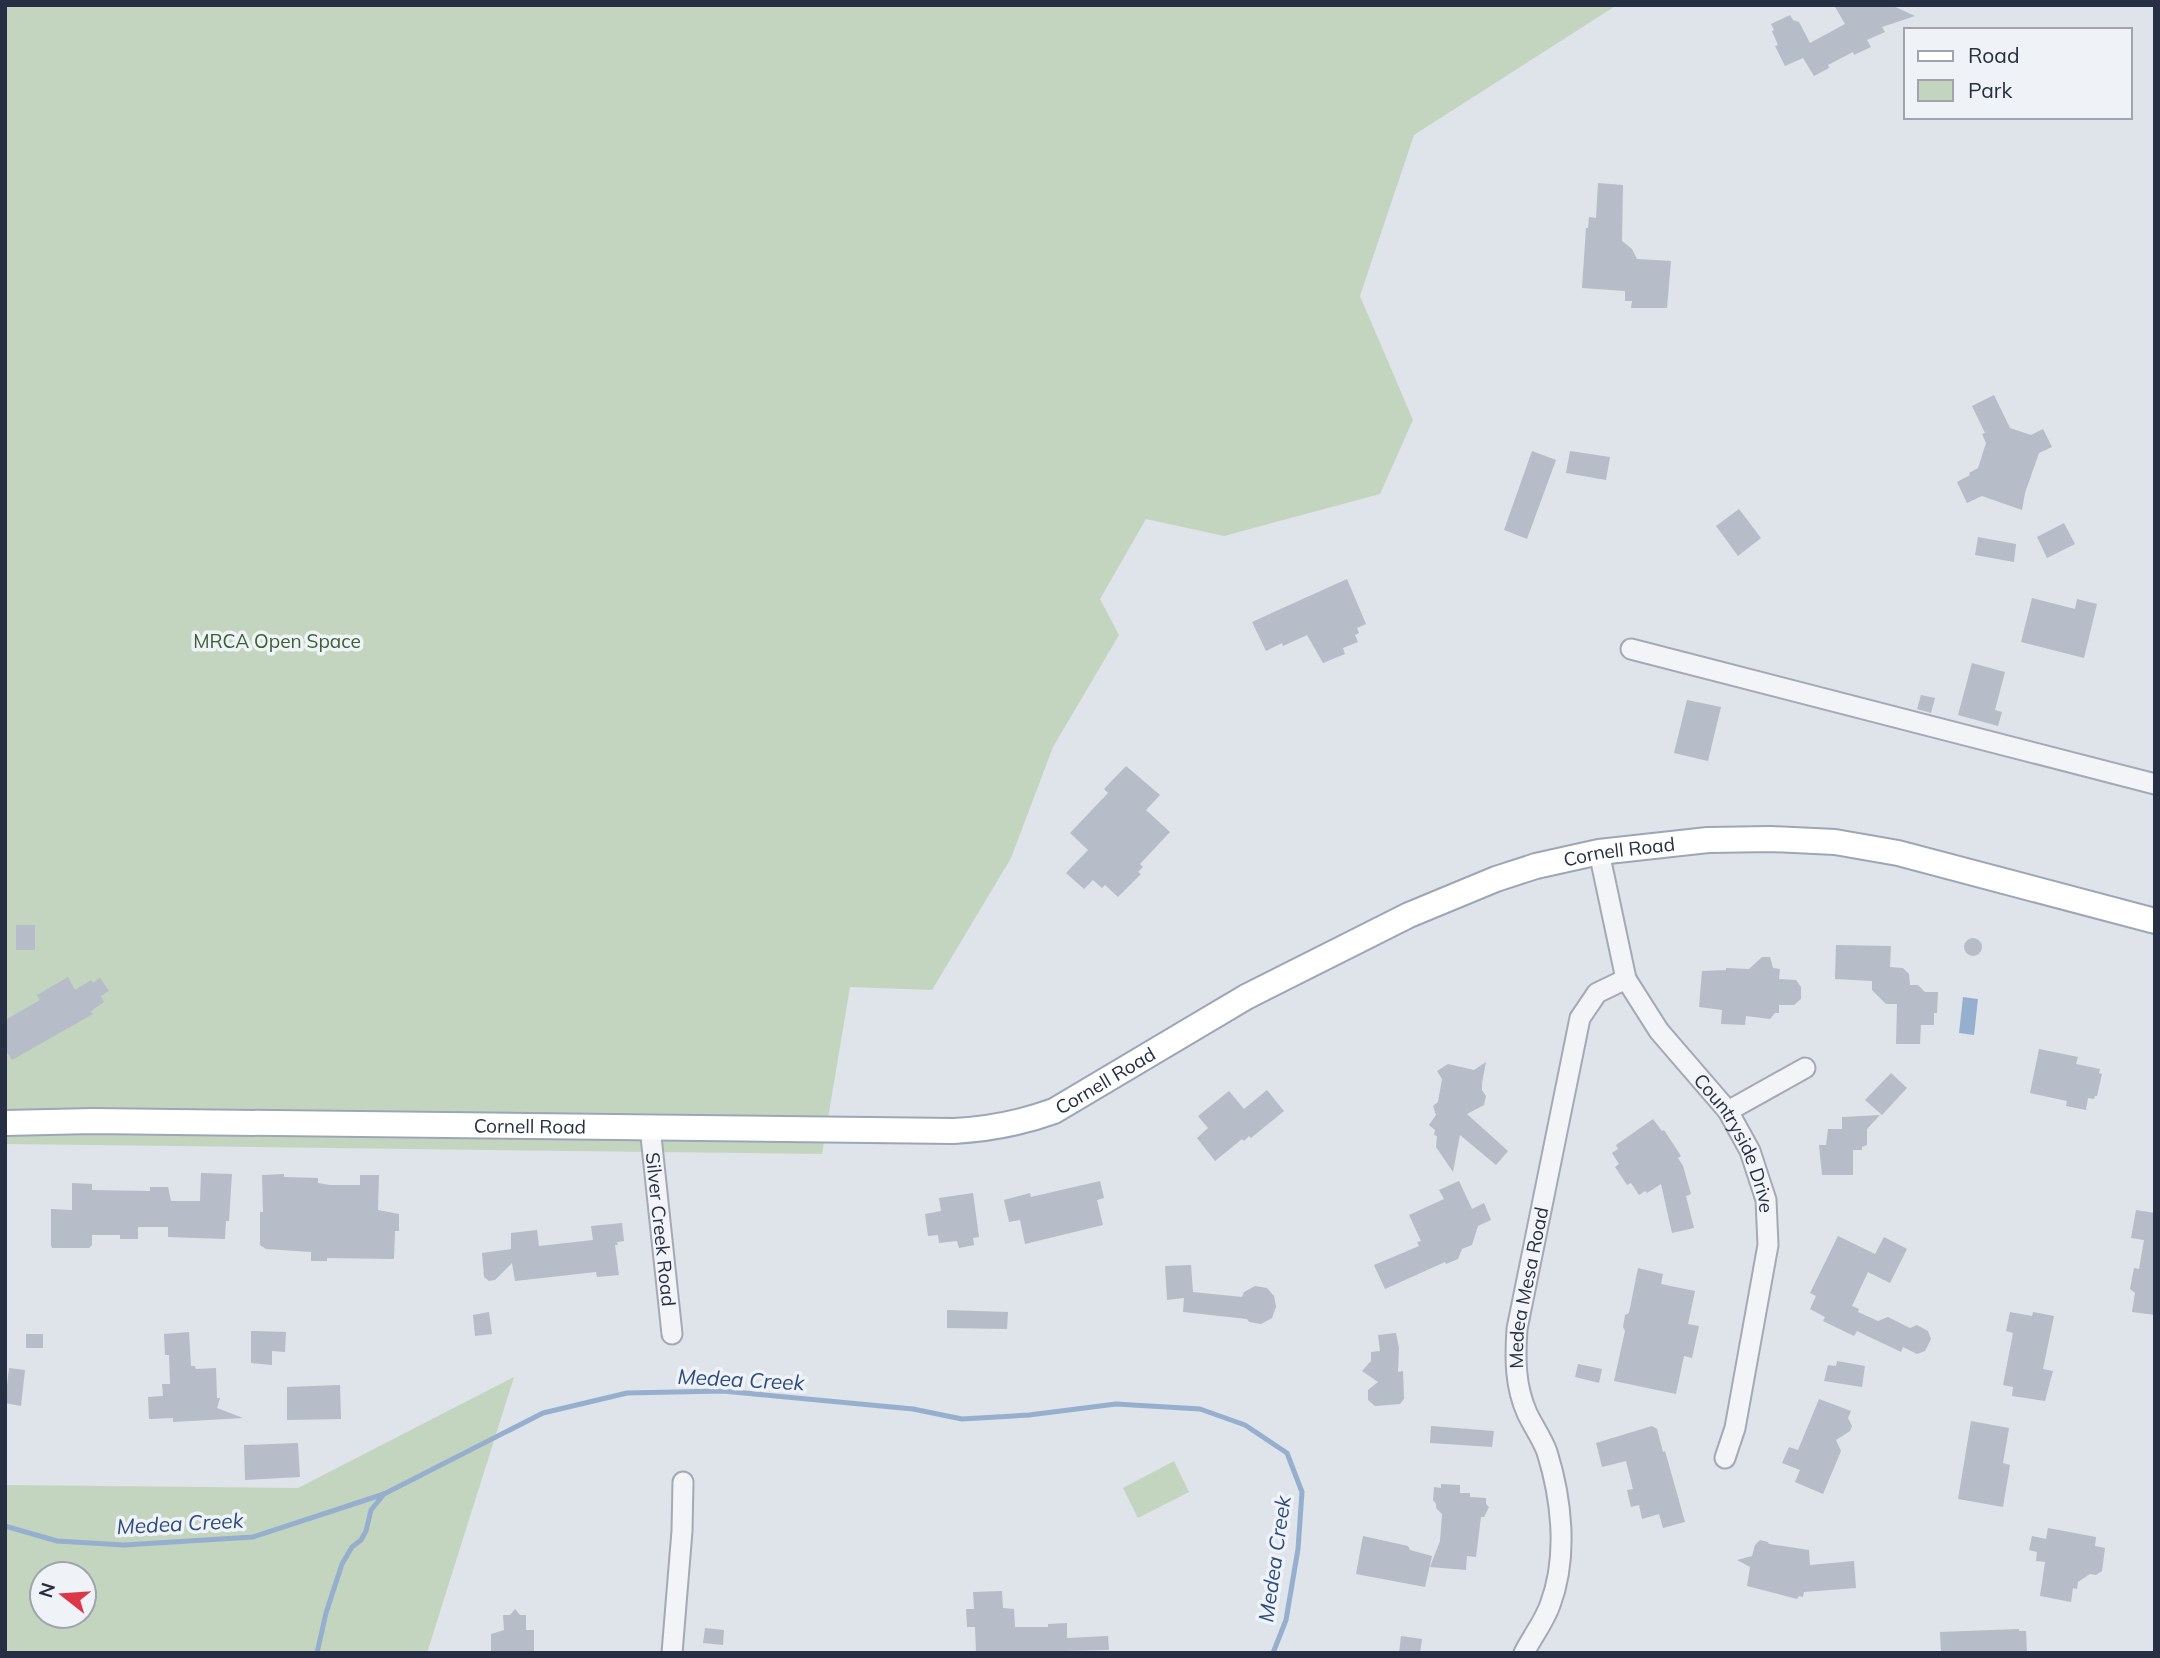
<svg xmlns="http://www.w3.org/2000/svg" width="2160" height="1658" font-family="Mulish,sans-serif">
<rect width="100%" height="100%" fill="#dfe3ea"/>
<g fill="#c4d5bf" fill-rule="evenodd">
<polygon points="5,5 1617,5 1414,135 1360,296 1413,420 1380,494 1224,536 1146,519 1100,599 1119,635 1053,747 1011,858 932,990 850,987 822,1154 5,1144"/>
<path d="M514,1377l-87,276h-422v-168l293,3zM84,1574v42h-42v-42z"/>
<polygon points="1174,1461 1189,1492 1138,1518 1123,1488"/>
</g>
<polygon fill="#96afce" points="1963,997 1978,999 1974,1035 1959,1033"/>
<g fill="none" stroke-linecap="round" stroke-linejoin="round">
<g stroke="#96afce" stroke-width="5">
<polyline points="5,1526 57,1541 124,1545 253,1537 384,1494 543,1413 627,1393 723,1391 913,1409 962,1419 1029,1415 1116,1404 1200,1409 1245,1425 1287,1453 1302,1492 1298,1549 1286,1620 1273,1653"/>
<polyline points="317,1653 326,1613 342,1564 352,1547 361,1540 366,1531 371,1510 384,1494"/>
</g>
</g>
<g fill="#b6bcc8">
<polygon points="1834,5 1891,5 1915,16 1882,27 1885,32 1867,40 1871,47 1854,55 1853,52 1828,65 1829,68 1814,76 1803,58 1785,66 1775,46 1778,45 1772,31 1774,30 1771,24 1790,15 1793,20 1799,22 1810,43 1845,24"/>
<polygon points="1598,183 1623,185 1622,241 1632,249 1637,259 1671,261 1667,308 1631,308 1632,301 1625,301 1625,291 1582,288 1586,228 1588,228 1589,217 1596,218"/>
<polygon points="1994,395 2010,428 2031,435 2043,429 2052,447 2039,453 2025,493 2022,510 1982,496 1967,503 1957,482 1970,475 1969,473 1978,468 1986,443 1982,434 1985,433 1972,406"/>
<polygon points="1532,451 1556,460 1527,539 1504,530"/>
<polygon points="1570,451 1610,457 1606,480 1566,473"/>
<polygon points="1739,509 1761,538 1738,556 1716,526"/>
<polygon points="2064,523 2075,544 2047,558 2037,537"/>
<polygon points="1978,537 2016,544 2014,562 1975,555"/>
<polygon points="1347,579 1366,624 1357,628 1359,633 1355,635 1358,642 1343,648 1345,654 1323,663 1307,635 1283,646 1282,643 1266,651 1252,622"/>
<polygon points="2032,598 2075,609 2077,599 2097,604 2084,658 2021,642"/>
<polygon points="1972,663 2005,672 1995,710 2002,712 1998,726 1958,715"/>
<polygon points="1921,695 1935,698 1931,713 1917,709"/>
<polygon points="1687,700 1721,707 1708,761 1674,753"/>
<polygon points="1126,766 1160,795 1146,810 1170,832 1140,864 1143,867 1138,872 1141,874 1118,897 1105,885 1102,888 1093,880 1084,889 1066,873 1088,850 1070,833 1108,793 1104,789"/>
<rect x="16" y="925" width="19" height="25"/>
<circle cx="1973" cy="947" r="9"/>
<polygon points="1836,945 1891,946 1890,967 1903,968 1909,974 1910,985 1918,985 1925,992 1938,992 1937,1013 1934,1013 1934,1025 1921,1025 1920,1044 1896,1044 1897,1004 1886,1004 1872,990 1872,981 1835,979"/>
<polygon points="1762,957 1770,957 1773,968 1780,969 1779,979 1796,980 1801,987 1801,999 1794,1005 1779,1005 1779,1013 1775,1013 1770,1019 1746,1016 1745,1025 1721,1024 1722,1010 1699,1007 1702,971 1726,970 1726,968 1749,969"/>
<polygon points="68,977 75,990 91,980 93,983 100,978 109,991 101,996 104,1002 91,1011 93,1014 12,1060 5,1049 5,1020 40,1000 37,995"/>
<polygon points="2039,1049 2078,1057 2076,1064 2100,1069 2099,1073 2102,1074 2097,1096 2095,1096 2094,1099 2088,1098 2086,1110 2066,1106 2067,1101 2030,1093"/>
<polygon points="1486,1062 1482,1083 1482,1090 1486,1096 1484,1105 1467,1114 1508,1151 1496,1165 1460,1135 1453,1172 1436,1147 1437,1136 1434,1135 1435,1130 1429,1125 1436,1115 1433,1106 1438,1102 1442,1079 1437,1071 1448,1064 1474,1070"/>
<polygon points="1891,1073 1907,1088 1882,1115 1865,1100"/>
<polygon points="1267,1090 1284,1111 1251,1138 1249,1136 1244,1141 1242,1139 1215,1161 1197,1138 1208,1128 1198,1116 1229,1091 1244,1109"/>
<polygon points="1880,1115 1867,1129 1867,1145 1862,1147 1862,1150 1853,1150 1853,1175 1822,1175 1819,1145 1826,1145 1828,1129 1842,1129 1842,1117"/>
<polygon points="1653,1119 1662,1131 1664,1130 1681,1156 1678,1158 1683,1166 1691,1194 1686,1196 1694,1228 1672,1233 1661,1184 1647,1193 1645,1191 1639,1195 1631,1183 1627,1185 1615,1167 1619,1164 1612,1153 1618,1149 1616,1145"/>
<polygon points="201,1173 232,1174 229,1221 226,1221 225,1239 168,1237 168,1227 138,1227 138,1239 120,1239 120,1235 92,1235 92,1245 89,1248 52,1248 51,1245 51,1209 72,1210 72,1183 92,1184 92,1190 150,1191 150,1187 168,1187 171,1201 200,1201"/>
<polygon points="284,1174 284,1177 318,1178 318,1183 330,1185 360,1185 360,1175 379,1175 378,1210 399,1214 399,1231 395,1231 394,1259 327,1258 327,1261 311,1261 311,1252 266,1249 260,1245 260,1212 263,1212 262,1175"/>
<polygon points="1100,1181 1104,1198 1097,1200 1103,1225 1025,1244 1020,1220 1009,1222 1004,1200 1030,1193 1031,1197"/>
<polygon points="1459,1181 1472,1209 1484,1203 1491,1220 1478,1226 1472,1245 1462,1249 1458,1259 1446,1264 1445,1262 1385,1289 1374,1265 1419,1246 1417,1242 1421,1241 1409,1215 1444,1199 1439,1190"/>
<polygon points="973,1193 979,1237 973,1238 974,1245 959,1248 957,1241 939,1243 938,1235 928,1236 925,1214 941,1211 939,1198"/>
<polygon points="2136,1210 2155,1213 2155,1315 2132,1312 2135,1293 2130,1289 2134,1268 2139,1269 2144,1240 2131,1238"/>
<polygon points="622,1223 624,1241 617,1242 618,1245 615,1245 619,1275 597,1277 596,1272 515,1281 512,1263 495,1280 489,1281 484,1277 482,1253 511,1249 511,1233 537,1230 539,1246 593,1240 591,1226"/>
<polygon points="1838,1236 1875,1254 1884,1237 1907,1249 1890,1283 1868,1272 1852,1306 1859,1309 1858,1312 1878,1321 1888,1317 1910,1328 1917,1325 1928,1331 1931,1339 1925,1351 1917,1354 1903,1347 1901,1352 1857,1331 1854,1336 1823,1321 1825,1317 1810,1309 1816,1296 1810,1293"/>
<polygon points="1191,1265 1193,1292 1242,1297 1244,1292 1255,1286 1267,1288 1274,1296 1276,1307 1272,1318 1261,1324 1249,1322 1247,1319 1183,1312 1184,1298 1167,1300 1165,1266"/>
<polygon points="1638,1268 1663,1274 1661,1284 1695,1291 1688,1324 1699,1326 1692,1358 1684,1356 1676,1394 1614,1381 1625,1331 1623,1327 1625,1315 1629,1313"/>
<polygon points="947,1310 1008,1312 1007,1329 947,1328"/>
<polygon points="489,1312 492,1334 475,1336 473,1315"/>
<polygon points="2010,1312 2032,1316 2033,1312 2054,1316 2043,1369 2053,1371 2045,1401 2012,1396 2013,1387 2003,1385 2013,1333 2006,1331"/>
<polygon points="251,1331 286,1332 285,1352 272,1351 272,1365 251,1363"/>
<polygon points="189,1332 191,1366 195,1366 196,1369 216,1368 217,1398 220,1398 217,1408 243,1418 173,1422 173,1418 149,1419 148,1397 163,1396 162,1384 170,1384 169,1355 165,1355 164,1334"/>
<polygon points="1396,1333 1399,1348 1398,1372 1403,1371 1404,1399 1400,1404 1375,1406 1368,1400 1368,1390 1378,1382 1362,1371 1371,1361 1371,1352 1380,1351 1378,1335"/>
<rect x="26" y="1334" width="17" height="14"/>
<polygon points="1837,1361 1865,1366 1862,1387 1824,1381 1828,1365 1836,1366"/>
<polygon points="1578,1364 1602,1369 1599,1383 1575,1377"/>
<polygon points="9,1368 25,1370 21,1406 5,1403"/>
<polygon points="340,1385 341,1419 287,1420 287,1387"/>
<polygon points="1819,1399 1851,1411 1848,1418 1852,1426 1850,1431 1836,1440 1841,1451 1823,1494 1795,1482 1800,1470 1782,1463 1789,1447 1798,1450"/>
<polygon points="1971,1421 2009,1428 2003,1463 2010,1465 2003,1507 1958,1499"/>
<polygon points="1431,1426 1494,1431 1492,1447 1430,1443"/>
<polygon points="1652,1426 1657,1429 1663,1452 1665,1451 1685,1522 1663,1528 1659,1514 1642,1519 1639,1505 1631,1507 1627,1490 1633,1489 1626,1461 1602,1467 1596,1443"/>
<polygon points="298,1443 300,1477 245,1480 244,1445"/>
<polygon points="1441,1484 1460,1485 1460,1493 1470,1493 1470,1497 1486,1498 1486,1504 1489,1507 1484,1517 1481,1517 1476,1557 1467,1556 1466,1570 1430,1567 1440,1541 1442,1514 1436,1508 1436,1504 1433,1500 1434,1487 1441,1488"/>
<polygon points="2048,1528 2096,1537 2095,1546 2105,1548 2102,1571 2096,1575 2090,1574 2078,1582 2077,1589 2073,1588 2071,1602 2040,1596 2045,1562 2036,1561 2037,1552 2029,1550 2032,1536 2046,1539"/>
<polygon points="1363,1536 1408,1546 1410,1550 1432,1556 1425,1587 1356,1574"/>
<polygon points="1760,1540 1768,1542 1769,1544 1809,1550 1810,1565 1854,1561 1856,1588 1804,1592 1803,1597 1799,1596 1797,1599 1747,1586 1750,1567 1737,1560 1752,1556 1755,1545"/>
<polygon points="1002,1591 1003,1608 1014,1609 1015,1627 1048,1627 1048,1624 1067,1623 1067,1638 1108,1636 1109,1650 976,1653 975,1627 967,1627 966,1609 974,1609 973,1592"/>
<polygon points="515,1609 520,1615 526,1615 526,1630 534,1630 534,1653 491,1653 491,1634 504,1630 503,1615 510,1615"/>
<polygon points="705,1628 724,1630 723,1645 703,1643"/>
<polygon points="2019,1629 2019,1631 2026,1631 2027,1653 1941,1653 1940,1632"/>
<polygon points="1401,1636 1422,1639 1420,1653 1399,1653"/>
</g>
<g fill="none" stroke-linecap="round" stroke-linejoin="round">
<defs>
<g id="minor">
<polyline points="1631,649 2155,784"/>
<path id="s1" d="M1599,852l27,127 33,52 69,80 22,40 16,49 2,45 -33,183 -10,30"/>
<polyline points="1728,1111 1805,1068"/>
<path id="s2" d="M650,1127l22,207"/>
<polyline points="672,1653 682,1531 683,1482"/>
<path id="s3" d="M1524,1653c8,-16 20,-31 26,-48 18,-47 12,-105 -3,-153 -5,-14 -14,-26 -20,-39 -12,-27 -12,-54 -10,-84l63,-311 17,-25 29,-14"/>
</g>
<g id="major">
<path id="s4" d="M5,1123l88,-2 861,10c36,-2 67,-8 100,-20l192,-114 163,-82 87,-36 40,-13 63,-14 109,-12 63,-1 64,3 63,11 257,68"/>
</g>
</defs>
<use href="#minor" stroke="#a4a9b5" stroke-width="23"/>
<use href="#major" stroke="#9da6b7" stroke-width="28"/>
<use href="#minor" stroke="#f3f4f8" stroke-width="19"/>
<use href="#major" stroke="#fff" stroke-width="24"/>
</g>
<g text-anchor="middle" stroke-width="7" stroke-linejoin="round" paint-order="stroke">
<g font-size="19" fill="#396132" stroke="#eff2f7">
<text x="277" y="648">MRCA Open Space</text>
</g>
<g font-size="19" fill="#262f43" stroke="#eff2f7">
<text dy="7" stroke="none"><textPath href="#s4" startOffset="1678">Cornell Road</textPath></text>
<text dy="7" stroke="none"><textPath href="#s4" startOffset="1111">Cornell Road</textPath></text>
<text dy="7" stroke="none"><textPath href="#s4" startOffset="525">Cornell Road</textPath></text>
<text dy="7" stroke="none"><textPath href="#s1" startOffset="329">Countryside Drive</textPath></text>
<text dy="7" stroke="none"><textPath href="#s2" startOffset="103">Silver Creek Road</textPath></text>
<text dy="7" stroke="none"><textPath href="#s3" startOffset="382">Medea Mesa Road</textPath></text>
</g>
<g font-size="21" font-style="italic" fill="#2c4c7c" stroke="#eff2f7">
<text transform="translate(741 1380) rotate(3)" y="7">Medea Creek</text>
<text transform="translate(180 1524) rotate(-3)" y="7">Medea Creek</text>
<text transform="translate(1275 1559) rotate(-82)" y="7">Medea Creek</text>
</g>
</g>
<rect width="2160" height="1658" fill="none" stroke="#262f43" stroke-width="14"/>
<rect x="1904" y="28" width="228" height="91" fill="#eff2f7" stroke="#9fa4af" stroke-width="2"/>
<rect x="1918" y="51" width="35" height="10" fill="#ffffff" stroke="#9fa4af" stroke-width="2"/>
<text x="1968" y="63" font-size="21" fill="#262f43">Road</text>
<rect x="1918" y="80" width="35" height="21" fill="#c4d5bf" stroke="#9fa4af" stroke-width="2"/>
<text x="1968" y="98" font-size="21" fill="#262f43">Park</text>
<g transform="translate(63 1595) rotate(287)"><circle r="33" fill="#eff2f7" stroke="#9fa4af" stroke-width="2"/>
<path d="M0-5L12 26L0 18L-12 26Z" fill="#dd3648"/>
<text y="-10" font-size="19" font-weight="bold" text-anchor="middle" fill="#262f43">N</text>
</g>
</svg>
